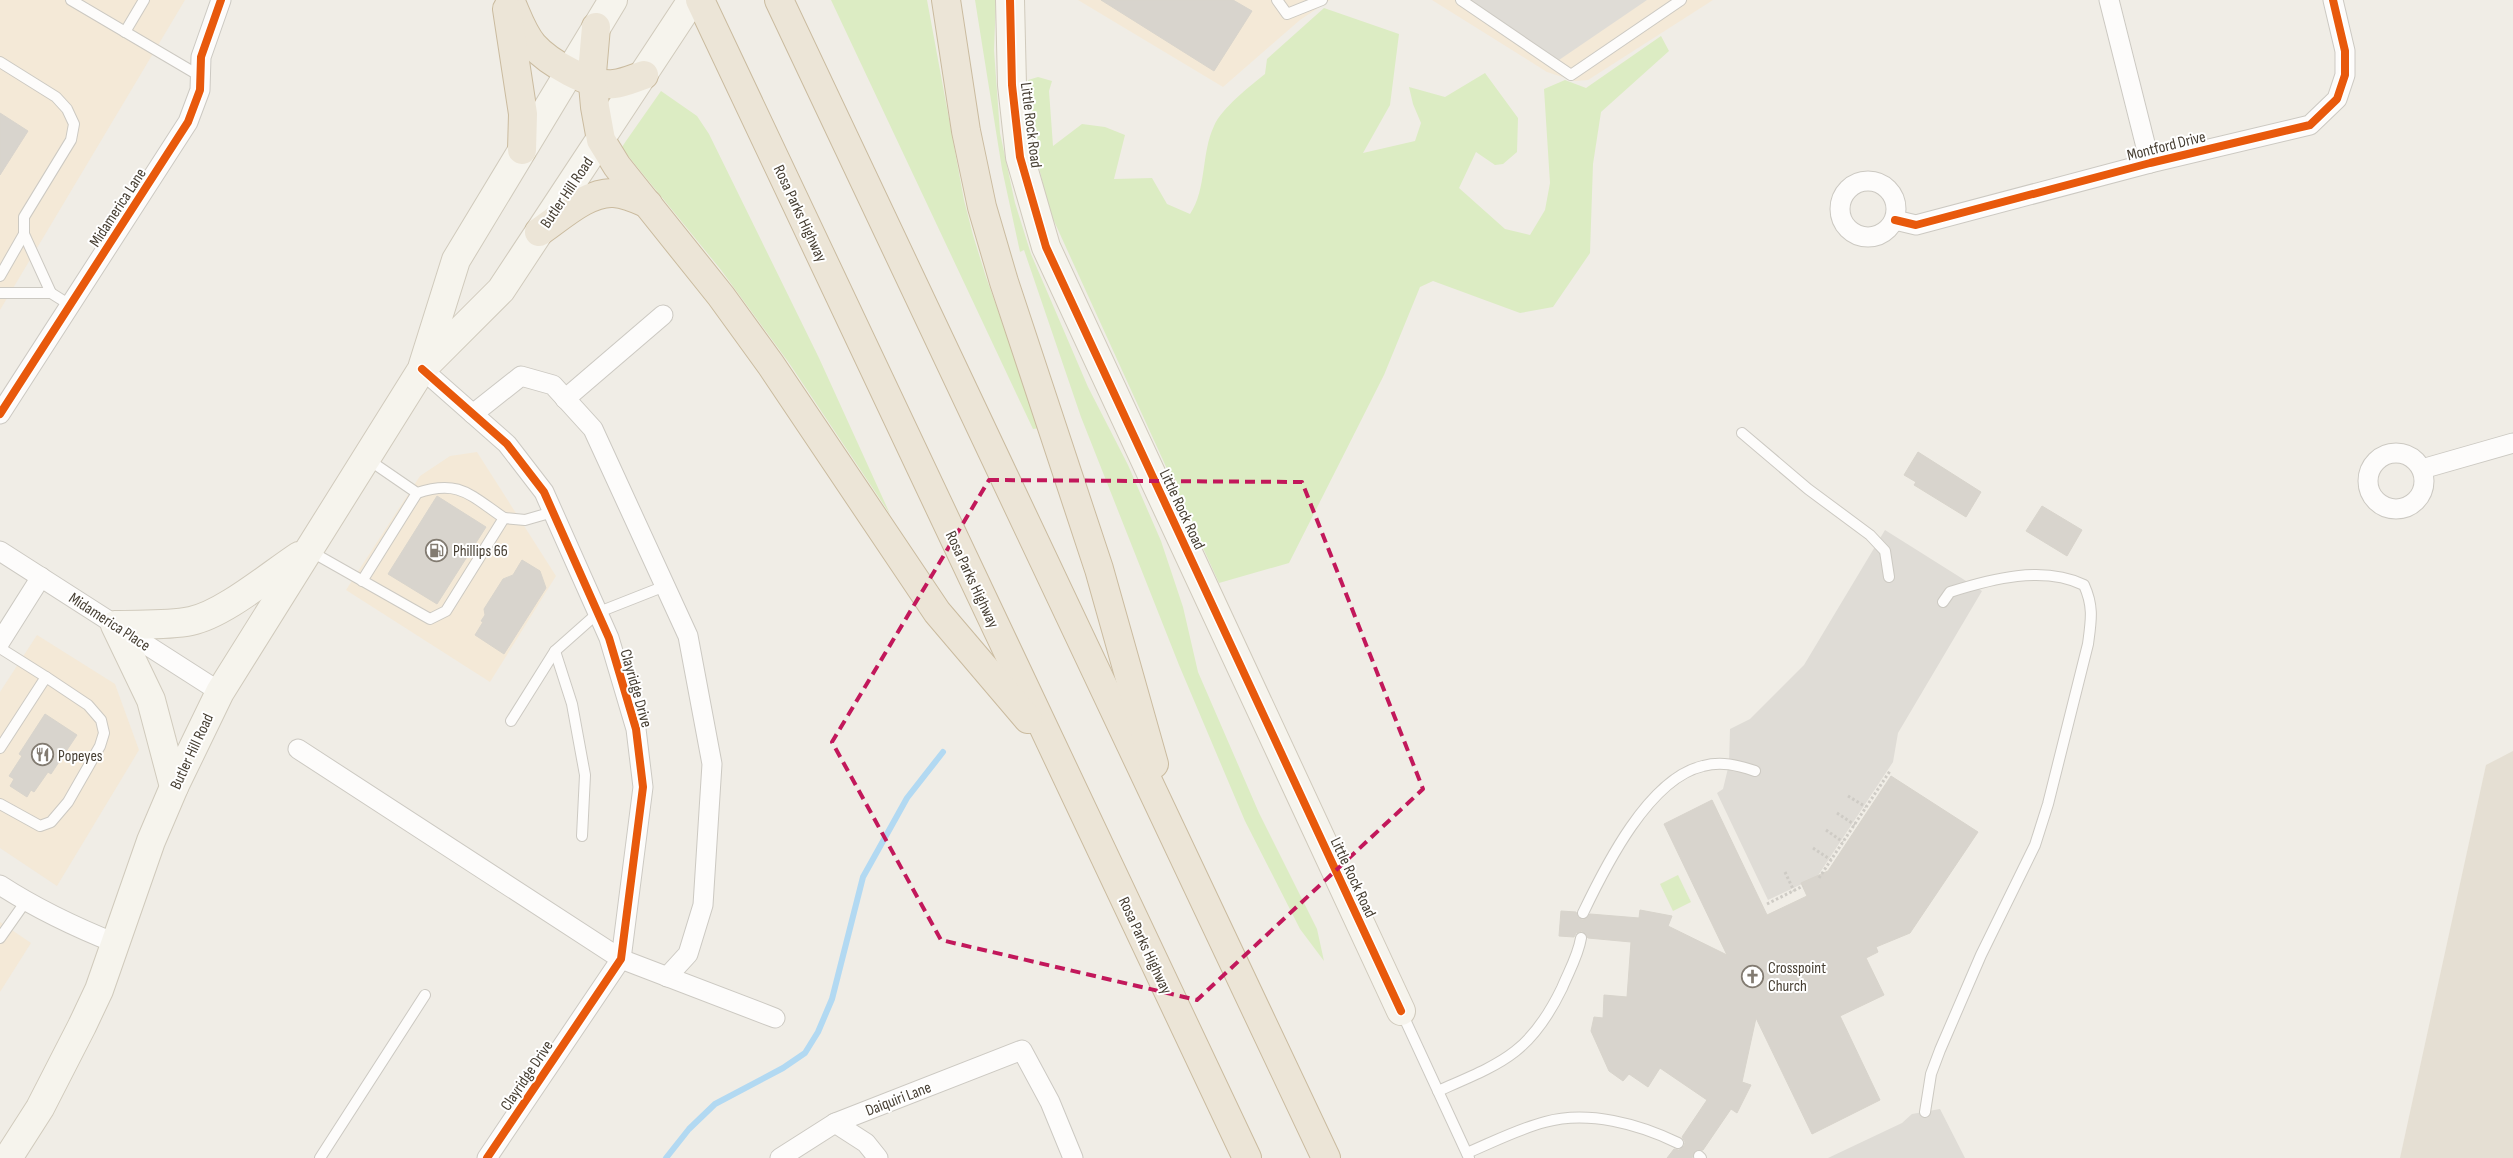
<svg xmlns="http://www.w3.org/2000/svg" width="2513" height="1158" font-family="'Sofia Sans Condensed',sans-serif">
<rect width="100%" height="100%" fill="#f0ede6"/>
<polygon fill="#e5dfd3" points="2513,751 2513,1158 2400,1158 2486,765"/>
<g fill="#f4e9d7">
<polygon points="0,0 185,0 0,310"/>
<polygon points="1078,0 1330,0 1300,20 1223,87"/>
<polygon points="1432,0 1713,0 1588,80 1575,81 1547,72"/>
<polygon points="477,452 556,576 490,682 346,590 420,476 450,456"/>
<polygon points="37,635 115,684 139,750 57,886 0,848 0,692"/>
<polygon points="0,922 31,943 0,992"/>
</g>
<g fill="#dcecc3">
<polygon points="831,0 927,0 964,200 973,235 986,277 1040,428 1033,429"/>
<polygon points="975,0 996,0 994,50 1000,133 1015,203 1031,254 1088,387 1128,465 1161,541 1183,607 1198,672 1259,813 1317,929 1324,961 1300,929 1245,821 1179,665 1081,417 1024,250 1020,252 1002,169"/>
<path d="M1324,8l75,26 -9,71 -27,48 52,-12 6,-18 -8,-19 -4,-17 36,10 40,-24 33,45 -1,34 -14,12 -8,1 -19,-13 -17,36 46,41 25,6 15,-25 5,-27 -6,-94 21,-9 21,8 75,-52 8,15 -68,61 -8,52 -3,89 -37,54 -33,6 -87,-32 -13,6 -36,88 -95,188 -70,20 -170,-373 -12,-51 -9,-79 10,-3 14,4 -3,10 4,55 29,-22 23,3 20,8 -11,44 38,-1 15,26 23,10c17,-25 11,-61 24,-88 7,-17 37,-41 51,-52l2,-15z"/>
<polygon points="661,91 697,116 709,134 819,358 890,514 789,363 721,270 625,152 622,147 626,141"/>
<polygon points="1678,875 1691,902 1673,911 1660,884"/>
</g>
<g fill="#dfdcd6">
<polygon points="1470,0 1647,0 1559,60"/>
<polygon points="1885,530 1982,591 1898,733 1893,762 1817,877 1768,900 1717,793 1723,789 1729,764 1730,729 1750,719 1804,665"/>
<polygon points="1940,1109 1965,1158 1828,1158 1902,1123 1912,1114"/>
</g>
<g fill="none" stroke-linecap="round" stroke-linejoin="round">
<polyline stroke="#b2d9f2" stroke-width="6" points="666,1158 689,1129 715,1104 783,1068 805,1053 818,1032 832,999 863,877 907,798 943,752"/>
</g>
<g fill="#d8d4cd" stroke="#d8d4cc">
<polygon points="1101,0 1233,0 1252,11 1214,71"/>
<polygon points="0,113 28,131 0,175"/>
<polygon points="1918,452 1981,492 1966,517 1914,485 1916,482 1904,475"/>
<polygon points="437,496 486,527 437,604 388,574"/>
<polygon points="2042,506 2082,530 2067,556 2026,531"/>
<polygon points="522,560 540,571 546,588 504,654 475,635 483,622 481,621 485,615 484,609 503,579 513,575"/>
<polygon points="45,714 77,735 51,774 48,772 34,792 31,790 27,797 10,786 14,779 9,776 22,756 19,754"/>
<polygon points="1891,776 1978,832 1910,933 1876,947 1878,952 1866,958 1884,995 1840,1016 1880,1100 1812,1134 1756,1018 1742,1082 1751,1085 1737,1113 1731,1109 1703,1150 1695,1151 1692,1158 1667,1158 1674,1149 1679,1150 1684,1146 1685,1142 1682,1137 1707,1100 1660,1068 1648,1087 1629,1074 1623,1081 1609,1071 1591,1031 1594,1017 1603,1018 1604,995 1627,997 1631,942 1588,938 1582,931 1576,933 1574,937 1559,936 1561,911 1576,912 1578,917 1583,920 1590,914 1639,918 1640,910 1672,916 1668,926 1727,955 1664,824 1712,800 1767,915 1807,896 1801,883 1828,871"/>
</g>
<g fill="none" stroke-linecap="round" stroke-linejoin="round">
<defs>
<g id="lane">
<polyline points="71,0 200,76"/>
<polyline points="1277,0 1287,14 1322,0"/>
<polyline points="1461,0 1571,75 1681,0"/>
<polyline points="125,32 144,0"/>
<polyline points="0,62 56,97 67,109 74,124 71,140 24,217 24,234 51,293"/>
<polyline points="0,276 24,234"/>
<polyline points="0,293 51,293 70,305"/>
<polyline points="1742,433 1808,489 1870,535 1885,551 1889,577"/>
<path d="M366,458l51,35c42,-14 53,2 87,25"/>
<polyline points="310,551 430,619 446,611 504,518 525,520 553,512"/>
<polyline points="362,581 417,493"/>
<polyline points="0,648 46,677"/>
<polyline points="555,651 572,704 585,775 582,836"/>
<polyline points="511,721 555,651 599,612 665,586"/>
<polyline points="0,748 46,677 88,705 101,720 104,733 100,746 68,802 51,822 40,826 0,804"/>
<path d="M1583,913c22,-46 66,-135 120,-147 18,-5 34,-1 52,5"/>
<polyline points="0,938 26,901"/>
<polyline points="1401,1011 1469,1158"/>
<path d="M1438,1091c64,-28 92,-37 124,-103 7,-17 16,-32 19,-50"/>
<path d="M1925,1112l6,-38 9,-24 41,-95 54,-110 13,-41 40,-160c3,-23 6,-37 -4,-59 -41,-20 -93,-6 -134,7l-7,10"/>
<path d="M1467,1153c26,-11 51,-24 78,-31 43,-12 94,2 133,21"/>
<polyline points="1699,1156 1701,1158"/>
<polyline points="320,1158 425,995"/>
</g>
<g id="street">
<polyline points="2109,0 2150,163"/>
<circle cx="1868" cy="209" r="28"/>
<polyline points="1895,220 1916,225 2150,163 2310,125 2337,99 2345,75 2345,51 2333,0"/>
<polyline points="422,369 507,444 544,492 609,638 636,729 643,787 621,959 487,1158"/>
<polyline points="565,399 663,315"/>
<polyline points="0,414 188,122 200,90 201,57 221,0"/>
<polyline points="473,414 521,376 553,385 593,429 688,636 712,764 703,905 688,954 667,977"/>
<circle cx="2396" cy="481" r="28"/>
<polyline points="2422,469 2513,443"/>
<polyline points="0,551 220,692"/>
<polyline points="0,642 41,577"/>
<polyline points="298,749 621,959 775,1018"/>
<path d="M0,885c37,24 75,42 115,58"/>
<polyline points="835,1123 866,1143 878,1158"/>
<polyline points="780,1158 835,1123 1022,1050 1050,1102 1073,1158"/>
</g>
<g id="secondary">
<polyline points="1010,0 1012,85 1020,157 1046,247 1401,1011"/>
<polyline points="423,365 456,260 613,0"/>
<path d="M174,787l-23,-87 -36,-75c25,-1 51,1 76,-4 33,-7 79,-46 108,-65"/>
<polyline points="8,1158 40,1108 82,1026 99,990 151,841 174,787 220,692 422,369 501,290 692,0"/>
</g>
<g id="highway">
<path d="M510,0c7,15 12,32 23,45 15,17 57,42 81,39 10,-1 21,-6 30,-9"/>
<polyline points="700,0 1247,1158"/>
<polyline points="779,0 1326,1158"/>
<polyline points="946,0 966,131 982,207 1004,282 1099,569 1154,764"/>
<polyline points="507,9 523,114 522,150"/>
<polyline points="596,27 592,73 595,107 601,140 617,166 721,296 771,365 937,612 1028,719"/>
<path d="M539,232c21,-14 49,-41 75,-39 13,1 23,6 34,11"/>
</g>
</defs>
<use href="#lane" stroke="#ccc9c2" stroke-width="12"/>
<use href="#street" stroke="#ccc9c2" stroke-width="21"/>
<use href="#secondary" stroke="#d0cabc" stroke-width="30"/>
<use href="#highway" stroke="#cabb9f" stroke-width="30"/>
<g stroke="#cecbc5" stroke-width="3" stroke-dasharray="2.5 2.5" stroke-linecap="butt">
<polyline points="1848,796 1866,807"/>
<polyline points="1837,813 1855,825"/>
<polyline points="1826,830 1843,842"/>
<polyline points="1813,848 1831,860"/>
<polyline points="1785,872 1794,891"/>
<polyline points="1819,878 1890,771"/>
<polyline points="1767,904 1803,886"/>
</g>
<use href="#lane" stroke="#fdfcfb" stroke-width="10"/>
<use href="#street" stroke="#fdfcfb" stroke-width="19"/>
<use href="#secondary" stroke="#f6f4ed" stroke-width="28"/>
<use href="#highway" stroke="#ece5d7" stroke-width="28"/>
<defs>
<g id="cycleway">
<polyline points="1010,0 1012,85 1020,157 1046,247 1401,1011"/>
<polyline points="1895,220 1916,225 2150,163 2310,125 2337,99 2345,75 2345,51 2333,0"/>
<polyline points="422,369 507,444 544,492 609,638 636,729 643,787 621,959 487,1158"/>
<polyline points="0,414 188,122 200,90 201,57 221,0"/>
</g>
</defs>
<use href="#cycleway" stroke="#fff" stroke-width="11"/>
<use href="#cycleway" stroke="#e8590c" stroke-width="8"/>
</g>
<path fill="none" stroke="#c2185b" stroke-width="4" stroke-dasharray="10 6" stroke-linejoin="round" d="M989,480l313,2 121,307 -226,211 -256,-60 -109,-198z"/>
<defs>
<symbol id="fuel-ring" viewBox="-11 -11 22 22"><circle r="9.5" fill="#fff" stroke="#827b71" stroke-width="1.5"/><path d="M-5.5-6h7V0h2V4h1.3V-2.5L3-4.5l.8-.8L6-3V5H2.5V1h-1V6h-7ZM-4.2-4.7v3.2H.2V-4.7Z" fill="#827b71"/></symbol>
<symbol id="restaurant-ring" viewBox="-11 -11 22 22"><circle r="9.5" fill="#fff" stroke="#827b71" stroke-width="1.5"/><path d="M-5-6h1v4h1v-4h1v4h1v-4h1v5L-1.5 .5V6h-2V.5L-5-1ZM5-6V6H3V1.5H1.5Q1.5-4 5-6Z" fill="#827b71"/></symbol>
<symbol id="church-ring" viewBox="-11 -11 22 22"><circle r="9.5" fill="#fff" stroke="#827b71" stroke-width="1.5"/><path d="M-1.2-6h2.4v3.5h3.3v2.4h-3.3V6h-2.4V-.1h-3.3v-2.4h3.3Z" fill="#827b71"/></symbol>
</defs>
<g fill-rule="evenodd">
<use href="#fuel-ring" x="424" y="538" width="25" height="25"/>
<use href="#restaurant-ring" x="30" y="742" width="25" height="25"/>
<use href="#church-ring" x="1740" y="964" width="25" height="25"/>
</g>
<g text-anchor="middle" stroke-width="4" stroke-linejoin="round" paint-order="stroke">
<g font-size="16" fill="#463e32" stroke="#fff">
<text transform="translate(1032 125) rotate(83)" y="6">Little Rock Road</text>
<text transform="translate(2166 145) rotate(-14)" y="6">Montford Drive</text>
<text transform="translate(566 192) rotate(-56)" y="6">Butler Hill Road</text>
<text transform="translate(117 207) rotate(-57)" y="6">Midamerica Lane</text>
<text transform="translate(801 213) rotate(65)" y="6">Rosa Parks Highway</text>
<text transform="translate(1183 509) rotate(65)" y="6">Little Rock Road</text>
<text transform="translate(973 579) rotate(65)" y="6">Rosa Parks Highway</text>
<text transform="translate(110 621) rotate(33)" y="6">Midamerica Place</text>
<text transform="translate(637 688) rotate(74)" y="6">Clayridge Drive</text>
<text transform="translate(191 751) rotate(-65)" y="6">Butler Hill Road</text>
<text transform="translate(1354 877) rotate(65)" y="6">Little Rock Road</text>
<text transform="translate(1146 945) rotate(65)" y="6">Rosa Parks Highway</text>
<text transform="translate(526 1075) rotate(-56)" y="6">Clayridge Drive</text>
<text transform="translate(898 1098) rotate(-21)" y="6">Daiquiri Lane</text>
</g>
<g font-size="16" fill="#463e32" stroke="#fff" text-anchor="start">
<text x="453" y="556">Phillips 66</text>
<text x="58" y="761">Popeyes</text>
<text x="1768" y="973">Crosspoint<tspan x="1768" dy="18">Church</tspan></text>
</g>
</g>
</svg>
